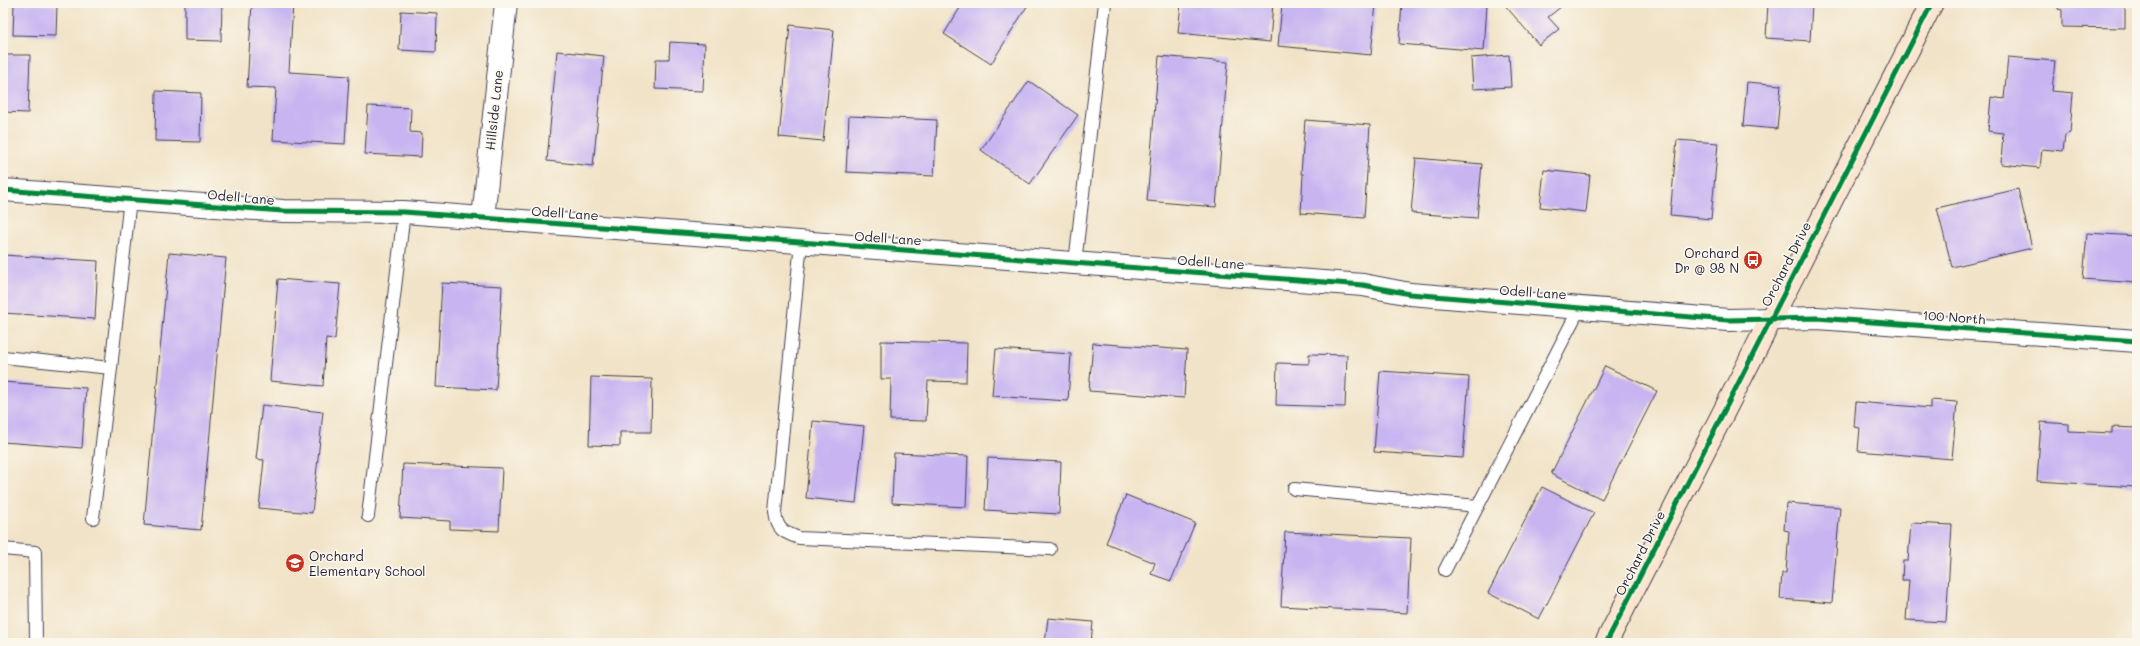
<svg xmlns="http://www.w3.org/2000/svg" width="2140" height="646" font-family="Mali,sans-serif">
<rect width="100%" height="100%" fill="#fbf7ec"/>
<filter id="ink" filterUnits="userSpaceOnUse"><feTurbulence type="fractalNoise" baseFrequency=".025" numOctaves="2"/><feDisplacementMap in="SourceGraphic" scale="8" xChannelSelector="R" yChannelSelector="G"/><feConvolveMatrix kernelMatrix="1 2 1 2 8 2 1 2 1" color-interpolation-filters="sRGB"/></filter>
<filter id="wash" filterUnits="userSpaceOnUse"><feTurbulence type="fractalNoise" baseFrequency=".012" numOctaves="4" result="noise"/><feDisplacementMap in="SourceGraphic" scale="16" xChannelSelector="R" yChannelSelector="G"/><feGaussianBlur stdDeviation="0.9" result="paint"/><feColorMatrix in="noise" values="0 0 0 0 0 0 0 0 0 0 0 0 0 0 0 0 0 1.4 0 .05"/><feComposite in="paint" operator="in"/></filter>
<g filter="url(#wash)">
<rect width="100%" height="100%" fill="#f1e3c7"/>
<g id="blocks">
<g fill="#c7b4f1">
<polygon points="14,3 57,5 56,36 13,35"/>
<polygon points="185,3 222,3 221,41 185,40"/>
<polygon points="252,3 293,3 289,72 349,76 345,144 273,140 276,88 247,87"/>
<polygon points="963,3 1029,3 991,64 944,34"/>
<polygon points="1181,3 1273,3 1270,42 1178,33"/>
<polygon points="1304,3 1376,3 1371,55 1278,46 1282,5 1303,7"/>
<polygon points="1402,3 1487,5 1484,51 1399,44"/>
<polygon points="1503,3 1566,3 1548,17 1559,29 1539,45"/>
<polygon points="1768,3 1812,3 1810,41 1766,38"/>
<polygon points="2058,3 2125,3 2125,28 2062,27 2062,10 2058,9"/>
<polygon points="401,11 437,13 436,52 399,50"/>
<polygon points="790,25 834,30 823,141 779,137"/>
<polygon points="670,42 705,44 703,91 655,89 656,59 669,59"/>
<polygon points="557,51 604,56 593,166 547,161"/>
<polygon points="3,55 30,55 28,113 3,112"/>
<polygon points="1509,55 1511,87 1473,89 1471,58"/>
<polygon points="1159,56 1228,62 1216,207 1147,201"/>
<polygon points="2008,57 2055,61 2052,91 2073,93 2070,133 2065,135 2063,151 2042,149 2040,168 2001,164 2003,133 1988,131 1991,97 2004,99"/>
<polygon points="1029,81 1078,115 1030,184 981,150"/>
<polygon points="1747,82 1781,85 1777,129 1743,126"/>
<polygon points="156,91 201,93 200,142 155,141"/>
<polygon points="368,106 411,108 410,132 422,133 421,157 365,154"/>
<polygon points="849,116 937,120 934,176 846,172"/>
<polygon points="1305,120 1370,125 1364,218 1301,213 1303,174 1301,174"/>
<polygon points="1677,140 1718,143 1711,219 1670,215"/>
<polygon points="1416,158 1482,164 1477,218 1411,213"/>
<polygon points="1544,170 1590,175 1586,212 1540,207"/>
<polygon points="2018,189 2032,248 1952,267 1937,208"/>
<polygon points="2087,233 2137,236 2137,283 2083,279"/>
<polygon points="169,253 226,258 201,530 144,525"/>
<polygon points="3,255 98,261 95,319 3,313"/>
<polygon points="278,279 340,284 335,339 326,338 323,386 270,381"/>
<polygon points="442,283 502,286 496,390 436,387"/>
<polygon points="881,341 967,343 966,382 928,381 926,421 890,420 891,379 881,379"/>
<polygon points="1093,343 1187,350 1184,398 1089,391"/>
<polygon points="996,349 1071,354 1068,401 992,396"/>
<polygon points="1309,354 1347,355 1345,407 1276,405 1277,363 1309,364"/>
<polygon points="1605,366 1657,391 1602,499 1551,474"/>
<polygon points="1380,371 1469,377 1463,458 1374,452"/>
<polygon points="591,377 652,379 651,432 620,432 620,446 589,445"/>
<polygon points="3,382 86,388 82,448 3,442"/>
<polygon points="1931,400 1957,402 1952,459 1858,451 1860,428 1854,427 1856,402 1931,408"/>
<polygon points="262,405 323,412 312,513 259,508 264,460 256,459"/>
<polygon points="813,421 864,426 856,503 806,498"/>
<polygon points="2041,422 2069,424 2069,431 2112,433 2112,427 2137,428 2136,487 2037,481"/>
<polygon points="894,453 968,456 966,507 892,503"/>
<polygon points="988,458 1061,462 1059,514 985,510"/>
<polygon points="403,464 502,468 499,531 450,529 450,521 400,518"/>
<polygon points="1542,487 1594,513 1539,619 1488,593"/>
<polygon points="1126,495 1195,523 1171,581 1151,574 1155,563 1106,543"/>
<polygon points="1786,503 1840,507 1832,603 1780,599 1782,573 1786,573 1789,531 1784,530"/>
<polygon points="1911,523 1952,525 1946,622 1906,620 1909,580 1902,580 1903,561 1908,561"/>
<polygon points="1285,532 1411,538 1407,613 1281,606"/>
<polygon points="1048,618 1093,622 1091,643 1045,643"/>
</g>
</g>
</g>
<g filter="url(#ink)">
<use href="#blocks" fill-opacity="0" stroke="#413f50" stroke-width="1"/>
<g fill="none" stroke-linecap="round" stroke-linejoin="round">
<defs>
<g id="service">
<path d="M801,242l-26,270c2,18 8,20 24,26l251,11"/>
<polyline points="1075,263 1105,3"/>
<polyline points="3,357 111,368 130,199"/>
<polyline points="1294,489 1478,506"/>
<polyline points="368,516 404,212"/>
<polyline points="93,518 111,368"/>
<polyline points="3,549 35,552 36,643"/>
<polyline points="1445,570 1580,307"/>
</g>
<g id="minor">
<polyline points="3,190 283,211 404,212 483,218 1363,285 1410,294 1728,320 1817,318 2137,341"/>
<polyline points="483,218 506,3"/>
</g>
<polyline id="secondary" points="1606,643 1932,3"/>
</defs>
<use href="#service" stroke="#413f50" stroke-width="14"/>
<use href="#minor" stroke="#413f50" stroke-width="24"/>
<use href="#secondary" stroke="#413f50" stroke-width="24"/>
<use href="#service" stroke="#fff" stroke-width="12"/>
<use href="#minor" stroke="#fff" stroke-width="22"/>
<use href="#secondary" stroke="#fce5cf" stroke-width="22"/>
<defs>
<g id="cycleway">
<polyline points="3,190 283,211 404,212 483,218 1363,285 1410,294 1728,320 1817,318 2137,341"/>
<polyline points="1606,643 1932,3"/>
</g>
</defs>
<use href="#cycleway" stroke="#fbf7ec" stroke-width="8"/>
<use href="#cycleway" stroke="#00873e" stroke-width="5"/>
</g>
</g>
<defs>
<symbol id="bus-disc" viewBox="-11 -11 22 22"><circle r="9.5" fill="#c8321e" stroke="#fbf7ec"/><path d="M-5-6H5V4H4V6H2V4H-2V6H-4V4H-5ZM-3.5-4V0h7V-4ZM-3.5 1.2v1.5H-2V1.2ZM2 1.2v1.5H3.5V1.2Z" fill="#fff"/></symbol>
<symbol id="school-disc" viewBox="-11 -11 22 22"><circle r="9.5" fill="#c8321e" stroke="#fbf7ec"/><path d="M0-5L7-2L0 1L-7-2ZM-4 1L0 2.5L4 1V4Q0 6-4 4Z" fill="#fff"/></symbol>
</defs>
<g fill-rule="evenodd">
<use href="#bus-disc" x="1742" y="249" width="22" height="22"/>
<use href="#school-disc" x="284" y="552" width="22" height="22"/>
</g>
<g text-anchor="middle" stroke-width="3.5" stroke-linejoin="round" paint-order="stroke">
<g font-size="13" fill="#22223b" stroke="#fbf7ec">
<text transform="translate(494 110) rotate(-84)" y="5">Hillside Lane</text>
<text transform="translate(241 197) rotate(5)" y="5">Odell Lane</text>
<text transform="translate(565 213) rotate(4)" y="5">Odell Lane</text>
<text transform="translate(888 238) rotate(4)" y="5">Odell Lane</text>
<text transform="translate(1211 262) rotate(4)" y="5">Odell Lane</text>
<text transform="translate(1786 264) rotate(-63)" y="5">Orchard Drive</text>
<text transform="translate(1533 292) rotate(4)" y="5">Odell Lane</text>
<text transform="translate(1954 317) rotate(4)" y="5">100 North</text>
<text transform="translate(1640 553) rotate(-63)" y="5">Orchard Drive</text>
</g>
<g font-size="13" fill="#22223b" stroke="#fbf7ec" text-anchor="end">
<text x="1739" y="258">Orchard<tspan x="1739" dy="15">Dr @ 98 N</tspan></text>
<text x="309" y="561" text-anchor="start">Orchard<tspan x="309" dy="15">Elementary School</tspan></text>
</g>
</g>
<rect width="2140" height="646" fill="none" stroke="#fbf7ec" stroke-width="16"/>
</svg>
